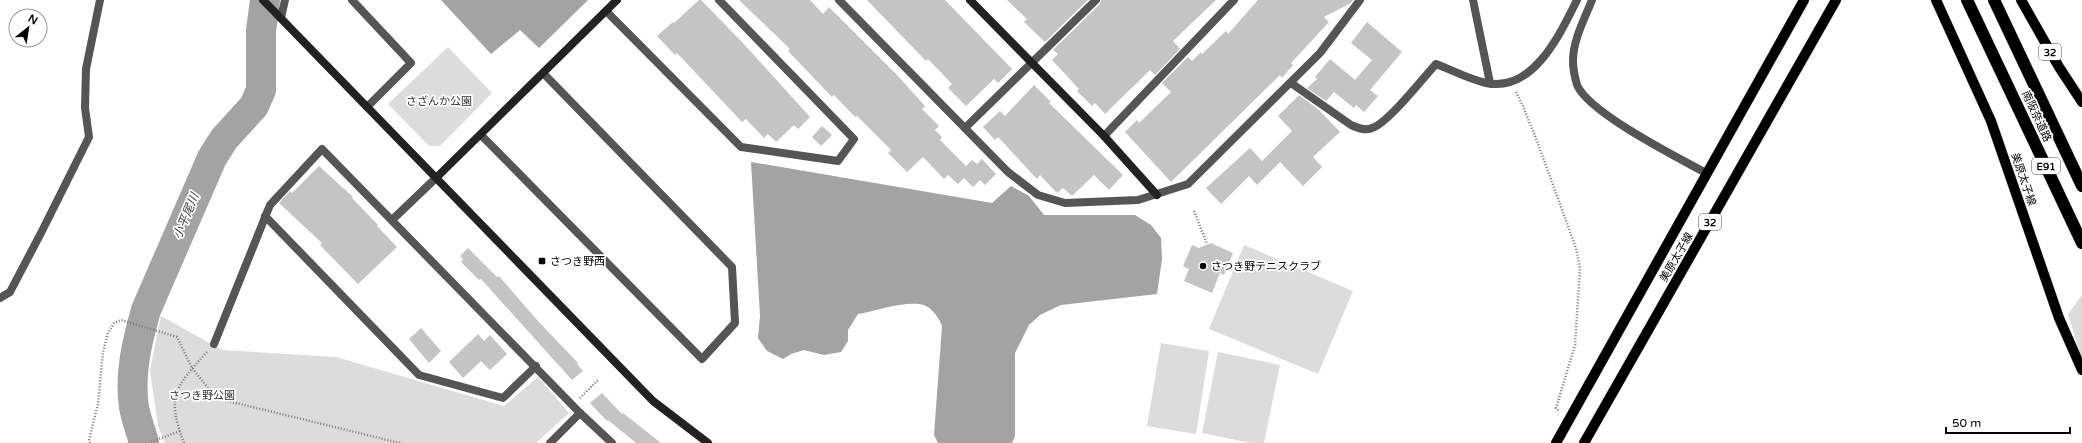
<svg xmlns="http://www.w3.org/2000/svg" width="2082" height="443" font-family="'Varela Round','Noto Sans JP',sans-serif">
<rect width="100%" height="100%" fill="#fff"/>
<g fill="#dcdcdc">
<polygon points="448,47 492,93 440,146 429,146 388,104"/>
<polygon points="1244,245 1353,291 1318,374 1209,329"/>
<polygon points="2082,295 2082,360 2068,314"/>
<polygon points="161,316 222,350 336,357 504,406 538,377 569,413 536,443 165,443 158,426 150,370"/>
<polygon points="1161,343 1209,351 1196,434 1147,426"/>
<polygon points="1218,352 1280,365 1264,443 1251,443 1202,433"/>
</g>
<g fill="#a3a3a3">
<polygon points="441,0 588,0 539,48 520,30 491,54"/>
<path d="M751,162l241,41 19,-17 18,10 15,19h91l16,10 10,13 1,21 -5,35 -96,11 -21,10 -11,10 -14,28v83l-3,7h-74l-4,-8 8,-109c-3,-8 -9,-17 -18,-21 -17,-5 -49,6 -66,9l-10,16v11l-7,11 -17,3 -20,-5 -13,4 -8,5 -16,-8 -9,-13 2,-22z"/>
</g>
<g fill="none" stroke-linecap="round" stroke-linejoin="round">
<path stroke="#a3a3a3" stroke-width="30" d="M144,443c-3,-12 -8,-24 -10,-36 -5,-33 3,-65 12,-97l66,-152 12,-19 30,-33 7,-16v-59l4,-31"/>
</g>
<g fill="#c4c4c4">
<polygon points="699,0 701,0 742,42 810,117 798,129 794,125 776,142 768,134 764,138 746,119 742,122 677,53 675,55 657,36 673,22 674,23"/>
<polygon points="739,0 810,0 823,14 829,7 897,75 925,106 922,109 939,126 935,130 942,137 940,140 966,166 972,160 977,164 982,159 996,174 985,185 980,180 973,187 964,178 958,184 948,175 944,179 923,157 907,172 888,153 891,150 857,116 855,117 834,95 832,97 788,51 790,49"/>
<polygon points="867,0 945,0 1012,69 998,83 994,79 966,106 948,88 952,84 928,59 926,61"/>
<polygon points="1007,0 1088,0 1045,42 1024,22 1027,19"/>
<polygon points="1101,0 1216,0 1173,41 1180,49 1155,75 1150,70 1105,114 1095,103 1092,106 1077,91 1079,89 1052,60 1058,54 1053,50 1100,4"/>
<polygon points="1258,0 1353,0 1351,3 1324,17 1329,22 1291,63 1293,65 1282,78 1280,75 1171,182 1125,132 1137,120 1139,123 1171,92 1162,83 1188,57 1192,61 1201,52 1202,54 1226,31 1228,34"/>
<polygon points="1367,22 1402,52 1370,90 1378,96 1364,112 1356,105 1354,108 1334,92 1326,101 1307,88 1317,79 1315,77 1330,59 1355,80 1372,60 1351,43"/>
<polygon points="1034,85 1051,102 1049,103 1123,175 1109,190 1094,175 1072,196 1063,188 1057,193 1040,175 1037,179 998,137 995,140 983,127 1000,111 1005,116"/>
<polygon points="1299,95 1319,110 1340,132 1313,157 1322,167 1303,186 1280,162 1257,185 1249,176 1221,204 1206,188 1250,148 1262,161 1292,131 1278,116"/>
<polygon points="822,126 832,135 821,146 812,137"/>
<polygon points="319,166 353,197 352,198 378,225 377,226 397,247 358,284 320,245 322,243 279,203 290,191 292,193"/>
<polygon points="1211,243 1233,253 1224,275 1220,273 1212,293 1184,281 1189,269 1183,266 1192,245 1199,248"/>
<polygon points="468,248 497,277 499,276 537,320 578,363 577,364 583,371 572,380 481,279 479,280 461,262 463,259 460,256"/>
<polygon points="421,328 441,351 429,363 409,339"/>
<polygon points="478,334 484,341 490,335 507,354 490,370 481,361 463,378 449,362"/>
<polygon points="602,393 622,414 623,413 661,443 636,443 608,420 607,421 590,403"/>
</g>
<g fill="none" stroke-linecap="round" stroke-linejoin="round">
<defs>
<g id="primary">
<polyline points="1936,0 1991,121 2059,318 2082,370"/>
<polyline points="2021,0 2059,67 2082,102"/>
<polyline points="1556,443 1804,0"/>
<polyline points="1584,443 1836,0"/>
</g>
<g id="highway">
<polyline points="1967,0 2082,243"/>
<polyline points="1994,0 2082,186"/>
</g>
</defs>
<use href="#primary" stroke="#dbdbdb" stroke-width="11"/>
<use href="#highway" stroke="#dbdbdb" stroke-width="13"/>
<g stroke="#777" stroke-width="2.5" stroke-dasharray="1 2" stroke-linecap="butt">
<polyline points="1516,92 1522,104 1537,141 1576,248 1580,268 1575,345 1556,408 1559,411"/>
<polyline points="1194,211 1207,244"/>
<polyline points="580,398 599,379"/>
<polyline points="90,443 89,440 98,404 103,352 108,333 114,323 121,320 177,337 192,368 208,388 228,401 400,443"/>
<polyline points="148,443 180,431"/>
<path d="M184,443c-18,-47 -9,-56 23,-91"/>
</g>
<g stroke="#555" stroke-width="8">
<polyline points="1473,0 1490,83"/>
<polyline points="281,18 285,0"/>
</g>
<g stroke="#555" stroke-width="8">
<polyline points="352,0 411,63 367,107"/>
<polyline points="839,0 1008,172 1038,195 1065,203 1138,200 1188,184 1320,53 1360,0"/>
<path d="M1592,0c-8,20 -19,40 -19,61 0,6 2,17 4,24 12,28 100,72 129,88"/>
<polyline points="606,11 741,147 838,161 854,139 719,0"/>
<path d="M1291,83l60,42c7,3 14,6 21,3 16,-5 51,-50 64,-64 16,6 33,15 50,19 47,10 74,-49 91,-83"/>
<polyline points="965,128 1096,0"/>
<polyline points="481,135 702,359 735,323 732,267 544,74"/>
<polyline points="1104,136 1234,0"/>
<polyline points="265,216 419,375 503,398 536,366"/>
<polyline points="392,220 437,177"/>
<polyline points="0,298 10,292 42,231 89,137 85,108 86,69 100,0"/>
<polyline points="214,344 270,205 322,149 580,413 612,443"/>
<polyline points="550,443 580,413"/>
</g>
<g stroke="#222" stroke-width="8">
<polyline points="263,0 653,401 708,443"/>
<polyline points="970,0 1104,136 1157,195"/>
<polyline points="437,177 617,0"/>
</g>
<use href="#primary" stroke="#000" stroke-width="10"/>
<use href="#highway" stroke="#000" stroke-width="12"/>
</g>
<g fill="#000" stroke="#fff" stroke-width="1.5">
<rect x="538" y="257" width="8" height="8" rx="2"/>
<circle cx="1203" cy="266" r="4"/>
</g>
<g text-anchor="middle" stroke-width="3.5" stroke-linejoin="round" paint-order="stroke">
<g fill="#fff" stroke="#4c4c4c" stroke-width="1">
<rect x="2039" y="44" width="22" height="16" rx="3"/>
<rect x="2032" y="158" width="28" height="16" rx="3"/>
<rect x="1699" y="214" width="22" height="16" rx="3"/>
</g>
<g font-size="10" font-weight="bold" fill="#000">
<text x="2050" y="56">32</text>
<text x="2046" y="170">E91</text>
<text x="1710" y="226">32</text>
</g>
<g font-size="11" fill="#333" stroke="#fff">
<text x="439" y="105">さざんか公園</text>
<text x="202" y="399">さつき野公園</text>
</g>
<g font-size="11" fill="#000" stroke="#fff">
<text transform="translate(2037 116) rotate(65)" y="4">南阪奈道路</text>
<text transform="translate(2024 179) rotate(71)" y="4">美原太子線</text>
<text transform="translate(1676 257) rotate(-60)" y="4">美原太子線</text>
</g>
<g font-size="11" fill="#000" stroke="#fff" text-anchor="start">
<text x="550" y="265">さつき野西</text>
<text x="1211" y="270">さつき野テニスクラブ</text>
</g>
<g font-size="12" font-style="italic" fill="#444" stroke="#fff">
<text transform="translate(186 216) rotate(-67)" y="4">小平尾川</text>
</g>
</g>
<g transform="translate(28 28) rotate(30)"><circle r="19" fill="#ffffff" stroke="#999999"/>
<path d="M0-3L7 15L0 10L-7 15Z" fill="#000000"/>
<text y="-6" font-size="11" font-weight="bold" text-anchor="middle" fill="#000000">N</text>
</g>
<path d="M1946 427v6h124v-6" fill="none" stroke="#000000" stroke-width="2"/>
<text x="1952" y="427" font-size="12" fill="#000000" stroke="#ffffff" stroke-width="3" paint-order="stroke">50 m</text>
</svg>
